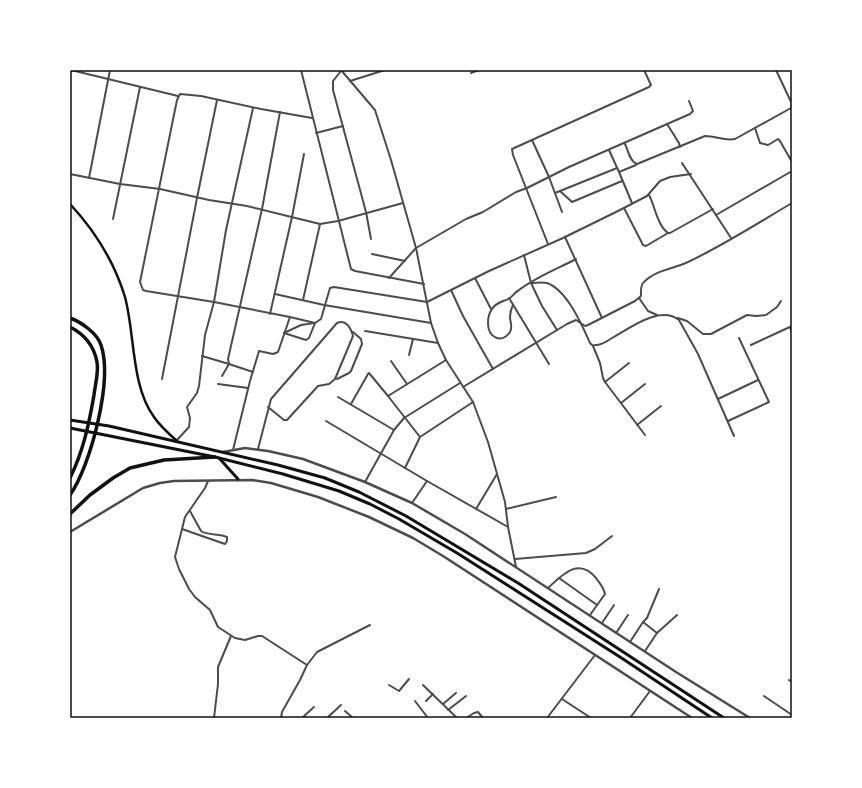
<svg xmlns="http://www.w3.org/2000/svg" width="862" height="788" font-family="'Public Sans',sans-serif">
<rect width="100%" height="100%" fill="#fff"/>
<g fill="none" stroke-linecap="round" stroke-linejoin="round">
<g stroke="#4c4c4c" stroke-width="2">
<polyline points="71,70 178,96"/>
<polyline points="301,70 351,269 355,271 424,284"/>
<polyline points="341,70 375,110 391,160 416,248 431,323 438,343 446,360 473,402 488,442 505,502 508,527 516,567"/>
<polyline points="341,71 333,81 333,90 366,212 371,239"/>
<polyline points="471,73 479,70"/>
<polyline points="350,81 385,70"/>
<polyline points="667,124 679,143 680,147"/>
<polyline points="755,128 760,143 768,145 778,139 780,141 792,162"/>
<polyline points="316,133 343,126"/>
<polyline points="532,140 549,177 562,212"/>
<path d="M625,144c3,6 5,18 12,20l68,-28c11,0 19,5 30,3l56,-31 1,-4 -16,-34"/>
<polyline points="609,150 619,172 636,165"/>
<polyline points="682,163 731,238"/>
<polyline points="619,172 632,203"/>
<polyline points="70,174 120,184 160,189 209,200 247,206 320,224 338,221 403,203"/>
<polyline points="89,178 110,70"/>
<polyline points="560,191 572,202 622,181"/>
<polyline points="555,193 617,168"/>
<path d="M649,195c6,11 8,30 19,38h2l43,-24"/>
<polyline points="624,208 643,245 646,246 668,233"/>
<polyline points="716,215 792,171"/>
<polyline points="113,219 140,87"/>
<polyline points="565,237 602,318"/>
<polyline points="548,244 513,155 512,149 649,87 651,85 644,70"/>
<polyline points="372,254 405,261"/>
<polyline points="524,255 531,283 542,306 557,330"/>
<polyline points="389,278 416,248 466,219 483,212 516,192 527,188 569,167 690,114 693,111 689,101"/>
<polyline points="475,278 491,309"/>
<path d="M531,283c5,0 11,-1 16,0 20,7 35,42 43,60l2,2c8,1 14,-3 20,-7 18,-10 48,-33 67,-18l19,34 36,82"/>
<polyline points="451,290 463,316 493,369"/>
<polyline points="275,294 324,305 431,323"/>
<polyline points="509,298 549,364"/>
<polyline points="639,298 648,311 657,315"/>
<polyline points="303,300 320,224"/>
<path d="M513,305c-2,4 -3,8 -3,12 0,5 3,10 0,15 -8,12 -22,6 -22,-9 0,-4 1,-10 4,-14 4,-7 11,-7 18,-11 3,-2 5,-6 9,-8 17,-13 38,-21 57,-31"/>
<polyline points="270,314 292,217 304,154"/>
<polyline points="290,317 214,302 146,291 143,290 140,282 177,100 180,94 201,96 261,109 312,118"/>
<polyline points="678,318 687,321 703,334 711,334 747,315 756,316 766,315 777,307 781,301"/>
<polyline points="790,327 792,333"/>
<polyline points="365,331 438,343"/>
<polyline points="284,333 306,340 309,338 315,323"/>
<polyline points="284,333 301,325 314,323"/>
<polyline points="751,345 792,326"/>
<polyline points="593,346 600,363 603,378 605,382 645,435"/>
<polyline points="409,355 413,339"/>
<polyline points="202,356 229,364 222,376"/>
<polyline points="446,360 388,396 420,437 473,402"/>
<polyline points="391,361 407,384"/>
<polyline points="253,372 229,364 228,359 262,209 280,112"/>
<polyline points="162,379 197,198 217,100"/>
<polyline points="337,379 349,373 351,371 362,344 361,339 353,332"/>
<polyline points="605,382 629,363"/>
<polyline points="218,384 248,388"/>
<path d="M463,387l104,-63 9,-4 9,6 3,-1 47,-24 6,-5c0,-5 -1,-11 3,-14 11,-12 30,-13 44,-20 36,-17 70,-39 104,-59"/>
<polyline points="338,397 394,430"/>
<polyline points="718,399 758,380"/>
<polyline points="621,403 645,384"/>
<polyline points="351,404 368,374 369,373 388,396"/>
<polyline points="326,421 427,481"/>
<polyline points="728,421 769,402 739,338"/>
<polyline points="637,425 661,406"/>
<polyline points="177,440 189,427 190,418 187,407 197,393 199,386 205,335 214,302 226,230 253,108"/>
<path d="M258,449l13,-50 66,-76c9,-4 14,5 16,13l-18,43 -6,5 -11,2 -31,34h-3l-16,-13"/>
<polyline points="233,450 250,381 259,351 273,354 278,352 290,317 315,323 321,319 330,288 334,287 427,302 489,271 563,238 618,211 647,196 660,181 670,177 691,174"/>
<polyline points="405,468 420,437"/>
<polyline points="208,481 205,488 185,517 175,557 179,569 189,589 195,597 210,610 218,627 235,638 245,640 258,636 262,636 307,665"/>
<polyline points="365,482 394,430 404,418 460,383"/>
<polyline points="412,503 427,481 508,527"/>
<polyline points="476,509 497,474"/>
<polyline points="506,509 556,497"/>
<path d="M182,529l40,14 3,1 2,-3v-4c-8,-4 -19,-1 -26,-6l-11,-20"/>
<polyline points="515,559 586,553 595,549 612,536"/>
<polyline points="559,578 597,605"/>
<path d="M548,588c15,-14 31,-31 48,-10 3,4 8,10 9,16l-15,21"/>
<polyline points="643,622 657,633"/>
<polyline points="602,623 614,605"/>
<polyline points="616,633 628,615"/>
<polyline points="630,642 643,622 647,618 659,589"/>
<polyline points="645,651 657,633 677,615"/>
<polyline points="789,680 792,682"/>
<polyline points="389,685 399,691 409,679"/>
<polyline points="423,685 457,718"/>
<polyline points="764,696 792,715"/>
<polyline points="562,699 591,718"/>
<polyline points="415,701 428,718"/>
<polyline points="426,701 433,694"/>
<polyline points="443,704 456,693"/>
<polyline points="448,710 466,696"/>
<polyline points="345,711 353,718"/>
<polyline points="214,718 218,684 218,667 231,636"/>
<polyline points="281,718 282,712 300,680 307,665 317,652 370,625"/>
<polyline points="302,718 314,707"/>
<polyline points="327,718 341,705"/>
<polyline points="466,718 474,713 478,712 483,718"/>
<polyline points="547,718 595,655"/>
<polyline points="630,718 650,691"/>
</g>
<g stroke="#4c4c4c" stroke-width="2.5">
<polyline points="223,452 245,448 268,451 303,459 365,482 412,503 465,534 676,672 750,718"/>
<polyline points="70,532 143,488 160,483 174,481 252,480 271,483 318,497 369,517 413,538 443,556 692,718"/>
</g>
<path stroke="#111" stroke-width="2.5" d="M70,204c26,28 44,57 55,93 10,37 6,89 29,120 6,9 15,17 23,24"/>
<g stroke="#111" stroke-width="3">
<polyline points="70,420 109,426 278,465 325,478 359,492 406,516 518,583 724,718"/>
<polyline points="70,428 215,457 283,474 339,491 370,504 399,519 457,553 620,657 712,718"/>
<polyline points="219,458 238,479"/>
</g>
<g stroke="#111" stroke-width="3.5">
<path d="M70,318c11,4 27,15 31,27 12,35 -10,120 -31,150"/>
<path d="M70,327c14,7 24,19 27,35 2,10 -2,23 -3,33 -5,29 -11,57 -24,83"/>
<polyline points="70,514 90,495 113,478 130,468 164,460 215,457"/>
</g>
</g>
<rect width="862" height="788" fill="none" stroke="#ffffff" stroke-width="142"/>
<rect x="71" y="71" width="720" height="646" fill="none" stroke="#111" stroke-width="1.5"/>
</svg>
